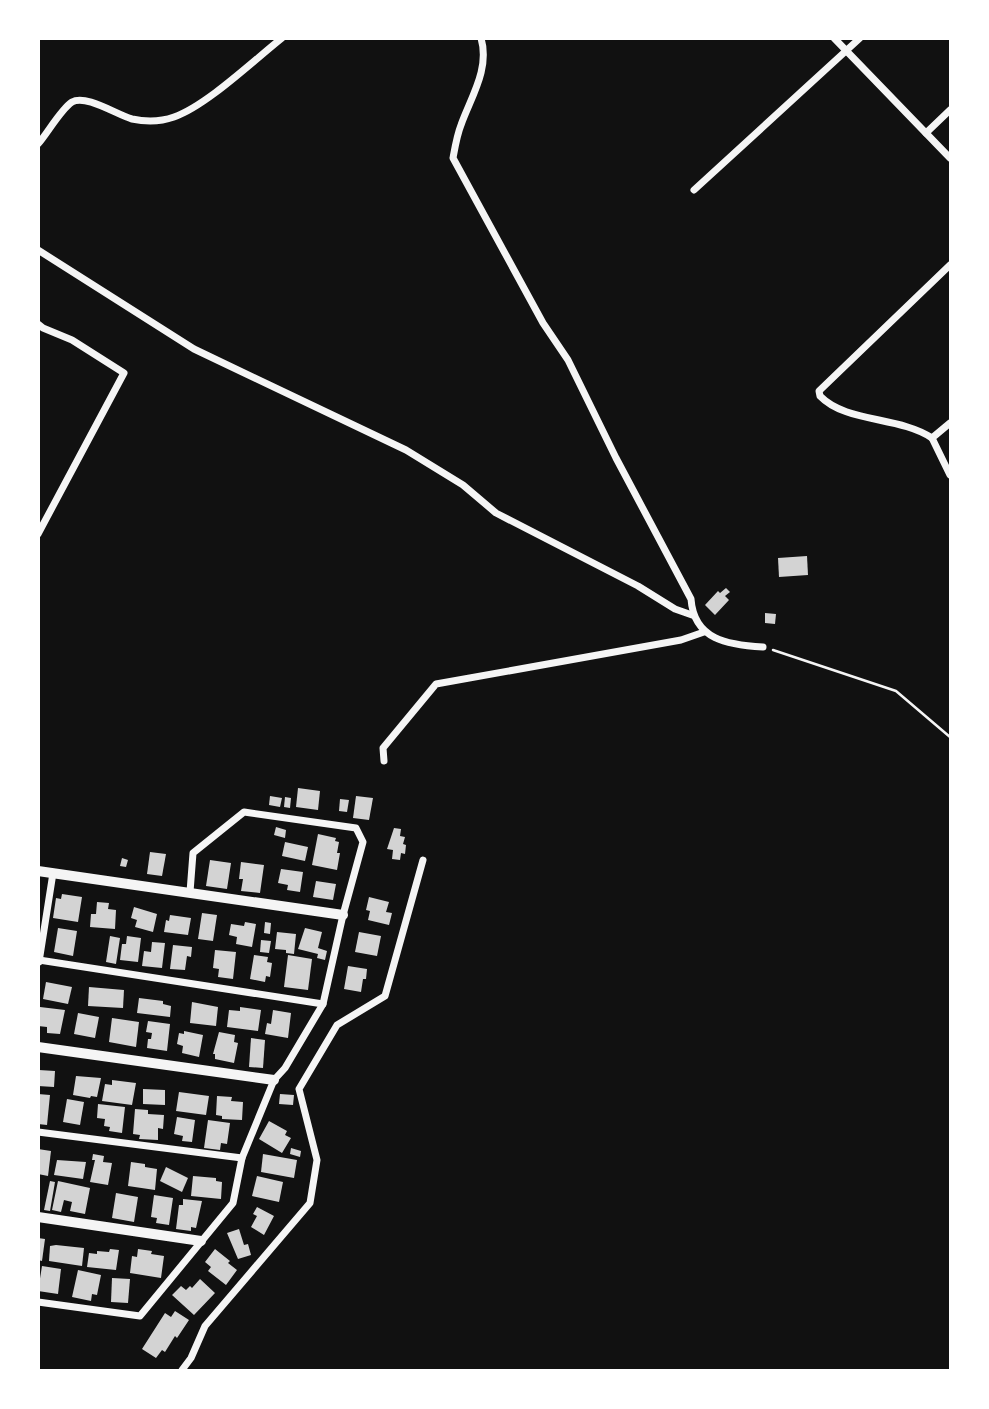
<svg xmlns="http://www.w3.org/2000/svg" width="989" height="1409" font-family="Arial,sans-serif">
<rect width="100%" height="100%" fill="#111"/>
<g fill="#d3d3d3">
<polygon points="807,556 808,575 779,577 778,558"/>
<polygon points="726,588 730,592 725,596 729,600 715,615 705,605 718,591 720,593"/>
<polygon points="765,613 776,614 775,624 765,623"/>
<polygon points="298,788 320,791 318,810 296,807"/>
<polygon points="270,796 282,798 280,807 269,805"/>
<polygon points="356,796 373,798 369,820 353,818"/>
<polygon points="285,797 291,798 290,808 284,807"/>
<polygon points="340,799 349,800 347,812 339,811"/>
<polygon points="276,827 286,830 285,838 274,835"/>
<polygon points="394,828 401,829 400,836 405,837 403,844 406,845 405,854 401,853 400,860 392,859 393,850 387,849"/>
<polygon points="318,834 336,838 335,841 339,842 337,853 340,853 337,870 312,865"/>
<polygon points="285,842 308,847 305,861 282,856"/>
<polygon points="150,852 166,854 162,876 147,874"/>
<polygon points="122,858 128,860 126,867 120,866"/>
<polygon points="210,860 231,863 227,889 206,886"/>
<polygon points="241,862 264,865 260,893 241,891 243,879 239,879"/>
<polygon points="281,869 303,872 300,892 287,890 288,885 278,883"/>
<polygon points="316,881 336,884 333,900 313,897"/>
<polygon points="62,894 82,897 78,922 53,918 56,898 61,899"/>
<polygon points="369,897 389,902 386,912 392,913 389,925 368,920 370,911 366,910"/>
<polygon points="97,902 109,903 108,909 116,910 115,929 90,927 91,914 96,914"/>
<polygon points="134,907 157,914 153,932 135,927 137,920 131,918"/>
<polygon points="202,913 217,915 213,941 198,939"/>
<polygon points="170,915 191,918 188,935 164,932 166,920 169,921"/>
<polygon points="245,922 256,924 252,947 236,944 237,937 229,935 231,924 244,926"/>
<polygon points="265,922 271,923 270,934 264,933"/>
<polygon points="58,928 77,931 73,956 54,952"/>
<polygon points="305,928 322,932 318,948 327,951 325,960 317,958 318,954 298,949"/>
<polygon points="277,932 296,934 294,954 286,953 286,950 275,949"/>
<polygon points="359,932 381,936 377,956 355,952"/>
<polygon points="110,936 120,938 116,964 106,962"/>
<polygon points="127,936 141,938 138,962 120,960 122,944 126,944"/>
<polygon points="261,940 271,941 269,953 260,952"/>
<polygon points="152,942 165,943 162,968 142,966 144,951 151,952"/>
<polygon points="173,945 192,947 191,957 187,956 185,970 170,969"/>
<polygon points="215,950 236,952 233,979 218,977 219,969 213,968"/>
<polygon points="254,955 268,957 267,962 272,963 270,977 266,976 265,982 250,979"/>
<polygon points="288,955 312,959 308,990 284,987"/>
<polygon points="348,966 367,969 366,979 363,979 361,992 344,989"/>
<polygon points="46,982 72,987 68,1004 43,999"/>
<polygon points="89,987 124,990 123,1008 88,1006"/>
<polygon points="139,998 163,1001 163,1004 171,1006 170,1017 137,1013"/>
<polygon points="192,1002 218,1007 216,1026 190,1023"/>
<polygon points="40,1007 65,1010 60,1034 47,1033 47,1027 38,1026"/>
<polygon points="240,1007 261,1010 258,1031 227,1027 229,1010 240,1011"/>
<polygon points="273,1010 291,1013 288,1038 265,1034 267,1023 271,1024"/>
<polygon points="78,1013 99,1017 95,1038 74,1034"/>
<polygon points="112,1018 139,1022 136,1047 109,1042"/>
<polygon points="148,1021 170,1024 167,1051 147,1048 148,1039 151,1039 152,1033 146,1032"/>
<polygon points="184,1031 203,1035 199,1057 182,1053 183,1046 177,1044 179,1033 184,1034"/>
<polygon points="219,1032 235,1035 234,1042 238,1043 234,1063 215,1059 215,1054 213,1054"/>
<polygon points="251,1038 265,1040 263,1068 249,1067"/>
<polygon points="39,1070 55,1071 54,1087 38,1086"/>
<polygon points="76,1076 101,1078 97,1097 91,1096 90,1098 73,1095"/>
<polygon points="112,1080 136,1083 132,1105 102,1101 105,1084 112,1085"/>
<polygon points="143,1089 165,1090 165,1105 143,1104"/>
<polygon points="179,1092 209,1096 206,1115 176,1111"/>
<polygon points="38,1094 50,1095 47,1125 38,1124"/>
<polygon points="280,1094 294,1095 293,1105 279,1104"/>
<polygon points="217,1096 232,1097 231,1101 243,1102 242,1120 222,1119 222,1116 216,1115"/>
<polygon points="67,1099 84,1102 80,1125 63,1122"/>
<polygon points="98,1104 125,1107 122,1133 109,1131 110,1127 104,1126 105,1119 97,1118"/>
<polygon points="135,1109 148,1110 148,1114 164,1115 163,1129 158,1128 158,1140 139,1139 140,1135 133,1134"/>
<polygon points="177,1117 195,1120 192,1142 182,1141 183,1136 174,1134"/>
<polygon points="208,1120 230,1123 227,1144 221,1143 220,1150 204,1148"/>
<polygon points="269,1121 287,1131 285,1135 291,1138 282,1153 259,1139"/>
<polygon points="291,1148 301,1151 300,1157 290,1154"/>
<polygon points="38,1149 51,1151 48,1176 38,1174"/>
<polygon points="93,1154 104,1156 103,1162 112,1163 108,1185 90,1182 95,1160 92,1160"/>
<polygon points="263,1154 297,1160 294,1178 261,1172"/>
<polygon points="57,1160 86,1162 83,1179 54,1175"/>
<polygon points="131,1162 145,1164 145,1167 157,1169 155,1190 128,1186"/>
<polygon points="166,1167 188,1178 182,1192 160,1181"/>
<polygon points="193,1176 216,1178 216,1181 222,1182 221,1199 191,1196"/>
<polygon points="257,1176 283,1182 279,1202 252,1196"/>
<polygon points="50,1181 55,1182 50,1211 44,1210"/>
<polygon points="58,1181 90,1188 85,1214 70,1211 72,1202 64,1200 61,1212 52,1210"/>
<polygon points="116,1193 138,1197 134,1222 112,1218"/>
<polygon points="154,1195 173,1198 169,1225 156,1223 157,1218 151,1217"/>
<polygon points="183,1199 202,1201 196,1228 191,1227 191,1231 176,1229 179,1205 183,1205"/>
<polygon points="257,1207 274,1216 264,1235 251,1227 257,1216 253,1214"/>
<polygon points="239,1229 244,1245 248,1244 251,1255 238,1259 227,1233"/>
<polygon points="38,1238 45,1239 42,1261 38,1260"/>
<polygon points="56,1245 84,1248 82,1266 49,1261 50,1246"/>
<polygon points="110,1249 119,1250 116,1270 87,1267 89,1253 97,1254 97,1251 109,1252"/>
<polygon points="138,1249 152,1251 151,1254 164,1256 161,1278 130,1273 132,1256 137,1257"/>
<polygon points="215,1249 230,1261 228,1263 237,1270 226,1285 208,1271 211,1267 205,1262"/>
<polygon points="42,1266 61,1269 58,1294 38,1291"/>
<polygon points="78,1270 101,1275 97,1295 92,1294 91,1301 72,1297"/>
<polygon points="112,1278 130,1279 128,1303 111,1302"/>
<polygon points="200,1279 215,1293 194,1315 172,1295 181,1286 186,1290 190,1286 192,1288"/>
<polygon points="175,1311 189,1320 177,1338 175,1336 165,1352 162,1350 156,1358 142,1349 165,1313 171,1317"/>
</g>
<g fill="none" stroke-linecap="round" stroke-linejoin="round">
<polyline stroke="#f5f5f5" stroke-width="2.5" points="773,650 896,691 950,737"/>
<g stroke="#f5f5f5" stroke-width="7">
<path d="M481,38c9,31 -10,59 -20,87 -4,10 -6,22 -8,33l90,165 25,37 48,98 75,141c3,41 37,46 72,48"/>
<polyline points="834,38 950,158"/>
<polyline points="926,133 950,110"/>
<path d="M38,144c9,-10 23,-35 34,-42 14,-8 45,13 60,17 14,3 28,3 42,-2 32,-11 79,-56 108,-79"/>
<polyline points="694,190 860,38"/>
<polyline points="38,250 194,349 406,450 463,485 496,513 638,586 675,609 692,615"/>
<polyline points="38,324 43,328 72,340 124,373 38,534"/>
<polyline points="950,423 932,438 950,475"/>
<path d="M932,438c-33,-22 -86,-15 -112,-42l-1,-5 131,-126"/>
<polyline points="384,761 383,748 436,684 681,640 704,632"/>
<polyline points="39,960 323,1004"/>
<polyline points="39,962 53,873"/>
<polyline points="38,1132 242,1158"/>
<polyline points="38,1302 140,1316 233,1203 242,1158 274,1080 285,1068 323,1004 343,915 363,842 356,828 244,812 193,853 190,892"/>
<polyline points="182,1370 191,1358 205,1326 310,1203 317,1160 299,1089 337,1025 385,996 423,860"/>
</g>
<g stroke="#f5f5f5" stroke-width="10">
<polyline points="38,871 343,915"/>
<polyline points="38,1047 274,1080"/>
<polyline points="38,1217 201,1241"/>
</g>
</g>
<rect width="989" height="1409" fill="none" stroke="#ffffff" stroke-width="80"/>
</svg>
